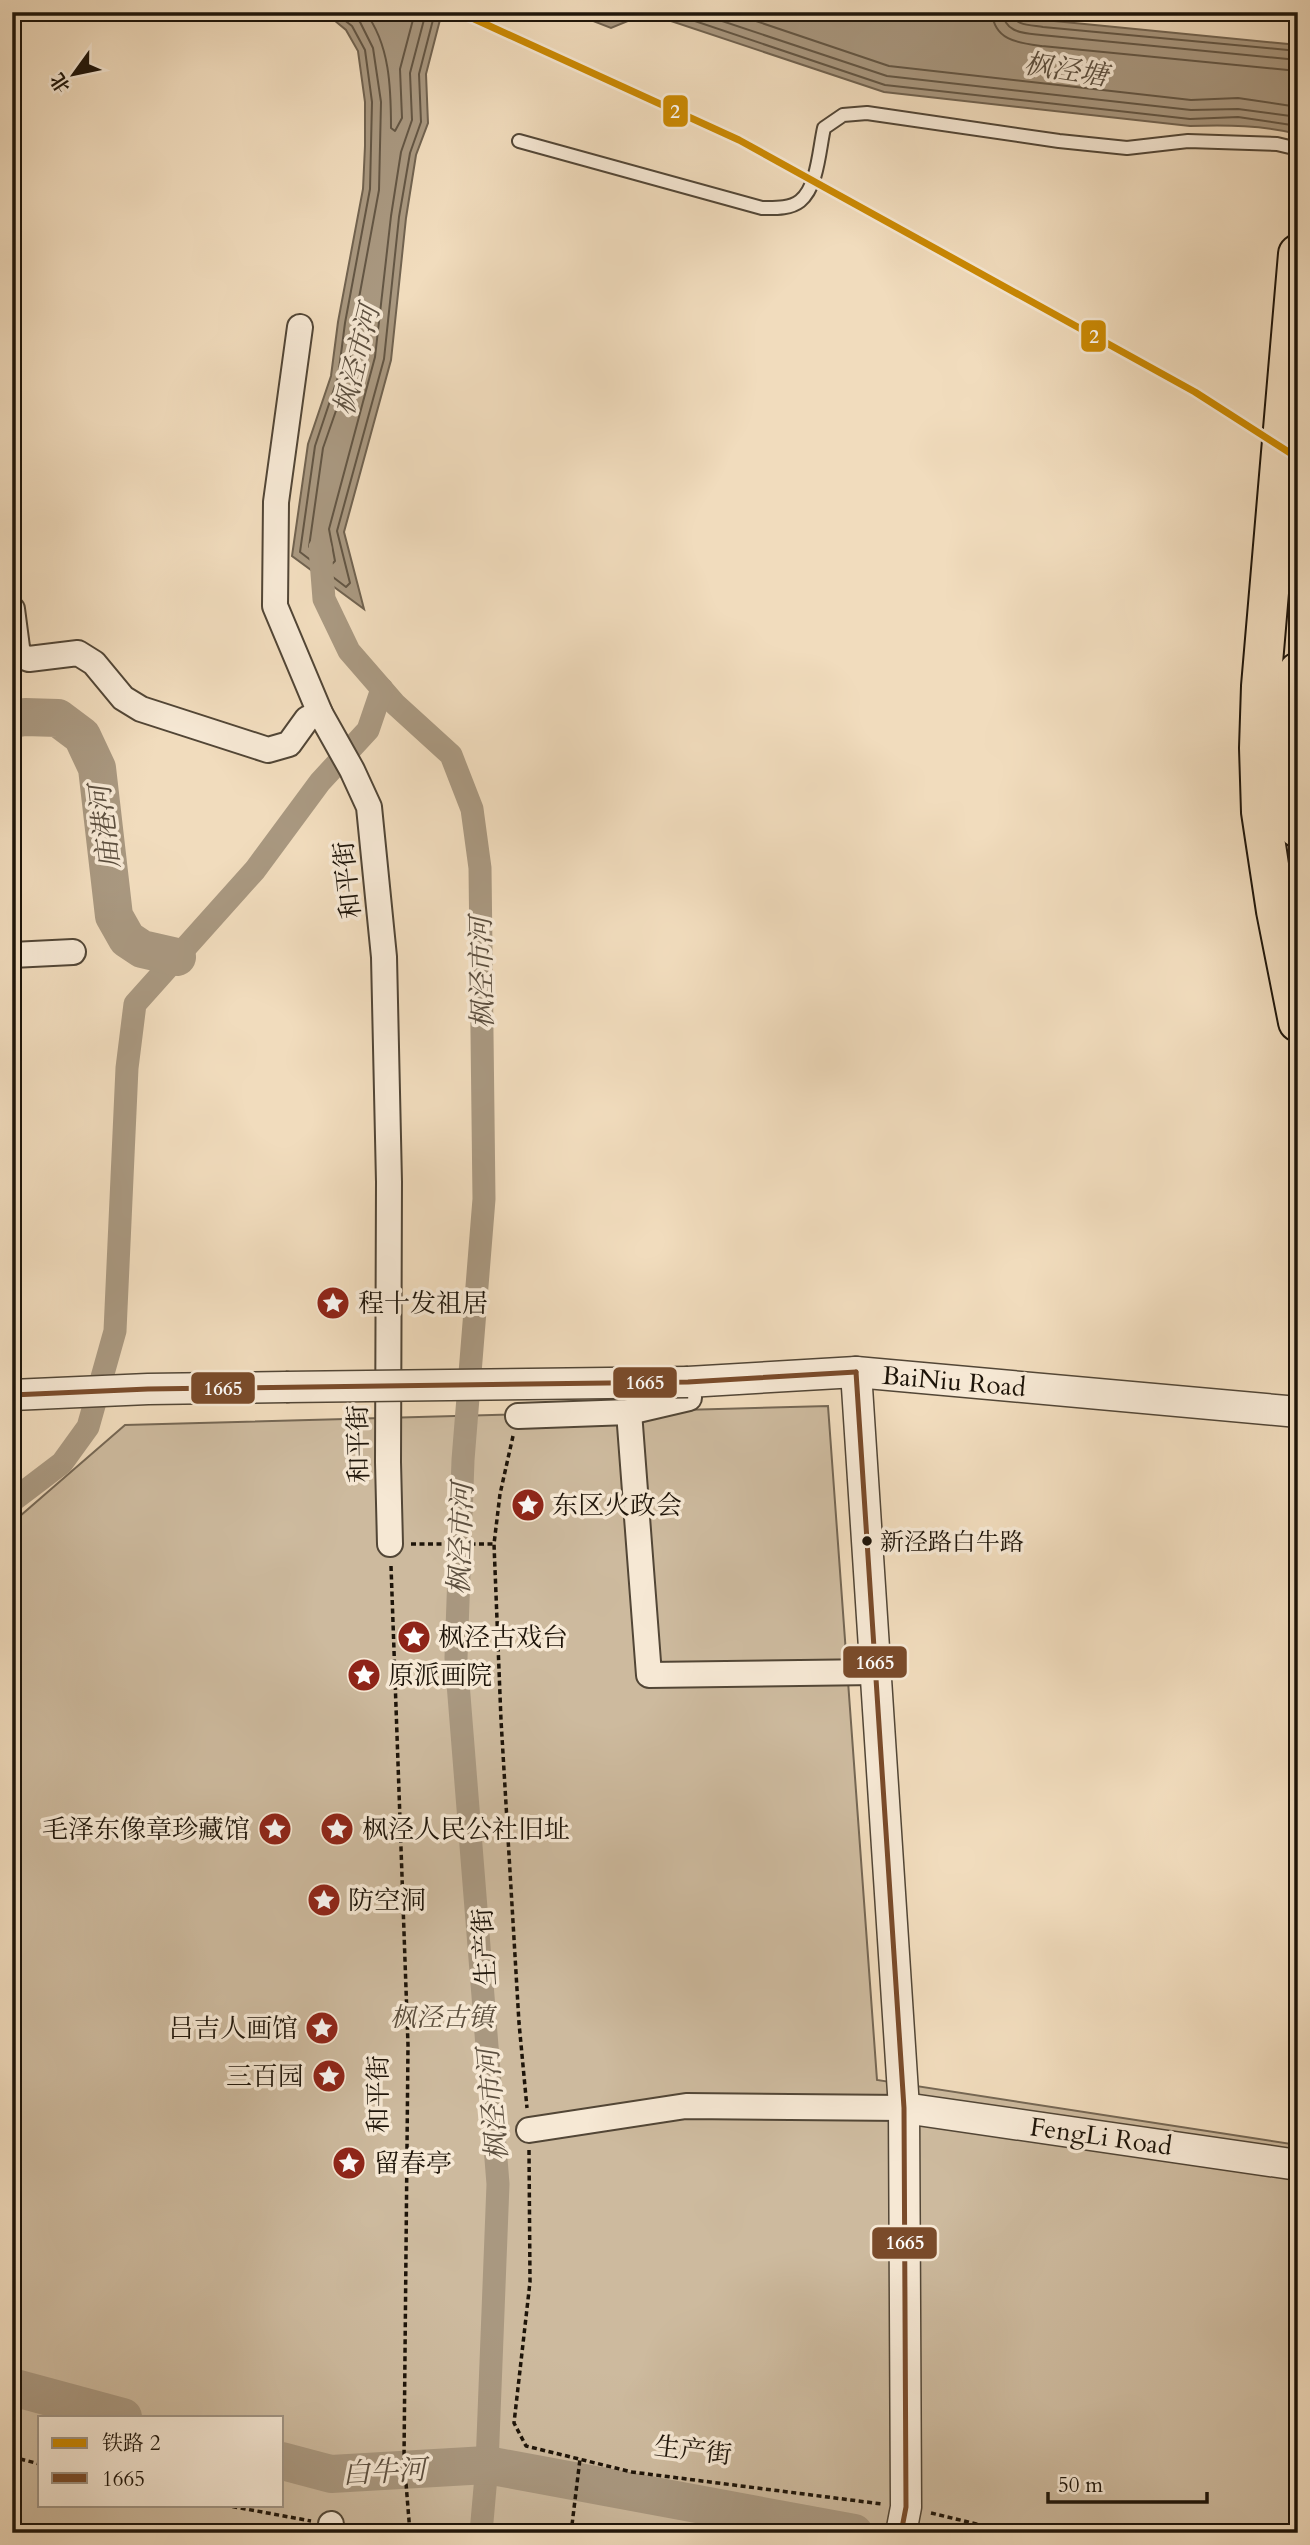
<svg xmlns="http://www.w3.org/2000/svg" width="1310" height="2545" font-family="Cardo,'Noto Serif SC',serif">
<rect width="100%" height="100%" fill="#f1dcbd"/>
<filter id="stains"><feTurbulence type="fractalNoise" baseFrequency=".00286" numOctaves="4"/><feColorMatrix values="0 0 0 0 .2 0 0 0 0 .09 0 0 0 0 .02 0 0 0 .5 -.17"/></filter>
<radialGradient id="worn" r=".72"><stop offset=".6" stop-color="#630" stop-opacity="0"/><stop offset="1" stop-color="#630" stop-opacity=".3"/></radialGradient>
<path fill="#cdba9e" stroke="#756754" stroke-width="2" fill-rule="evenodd" d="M828,1406l49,674 421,65v388h-1286v-1010l113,-98zM40,2417h242v88h-242z"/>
<g fill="#a99880" stroke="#716350" stroke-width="2">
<polygon points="315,12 442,12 426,74 428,123 416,155 406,218 391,360 344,532 364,609 292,556 308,444 331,376 338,322 363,189 365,146 365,102 358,51 346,30 334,20"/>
<path d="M596,12h404l44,8 254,25v89c-36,-9 -71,-9 -108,-8l-306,-34 -225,-75 -24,1 -24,10 -18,-7z"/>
</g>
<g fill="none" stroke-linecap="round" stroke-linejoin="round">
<g stroke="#635644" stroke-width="2">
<polyline points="334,12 352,26 365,50 372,102 370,189 345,323 338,377 315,446 300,552 346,587 350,583 337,531 384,359 399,217 410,153 421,122 419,74 435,12"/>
<polyline points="349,12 360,22 373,48 381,102 379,190 354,325 347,379 323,448 309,547 331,565 335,561 329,529 375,357 391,216 401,152 412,120 410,73 426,12"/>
<path d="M365,12c25,32 26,77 26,116l4,3 7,-13 -2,-49 15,-57"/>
<polyline points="668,12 885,85 1190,119 1238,117 1298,126"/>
<polyline points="695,12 887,76 1191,110 1238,109 1298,117"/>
<polyline points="729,12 889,66 1191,100 1238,98 1298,107"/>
<path d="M992,12c2,29 27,31 50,34l256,25"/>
<path d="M1003,12c1,21 21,21 38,23l257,25"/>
<path d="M1012,12c1,14 20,13 31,15l255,24"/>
</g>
<g stroke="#a99880" stroke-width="23">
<polyline points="320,548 324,599 349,651 395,704 451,755 472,809 480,868 484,1199 463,1460 456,1658 498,2184 487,2465 481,2533"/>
<polyline points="12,1501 62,1463 88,1427 115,1331 127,1068 135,1004 255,870 320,782 368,730 382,689"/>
</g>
<g stroke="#a99880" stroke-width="38">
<polyline points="12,719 25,717 58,718 82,736 97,768 114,916 127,939 142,949 177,957"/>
<polyline points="12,2387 123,2417"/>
<polyline points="282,2461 331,2474 487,2465 854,2533"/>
</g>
<defs>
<path id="service" d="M519,141l243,67c12,0 28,1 38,-7 18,-15 19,-51 24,-73l19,-13 24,-2 192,28 68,7 61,-7 89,3 21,5"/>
<g id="minor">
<polyline points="300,327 276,502 275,606 320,713 352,770 369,807 384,957 389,1182 388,1462 390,1544"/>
<polyline points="12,609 18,655 29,659 78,653 94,663 123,698 141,709 268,750 289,744 307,719 320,713"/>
<polyline points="12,955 73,952"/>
<polyline points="629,1412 649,1675 876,1672"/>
<polyline points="518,1416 629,1412 689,1398 688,1382"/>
<polyline points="529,2130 686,2106 904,2108"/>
<polyline points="330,2533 331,2524"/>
</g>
<g id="tertiary">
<polyline points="856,1372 904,2108 906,2507 901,2533"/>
<polyline points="688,1382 856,1372 1298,1412"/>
<polyline points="12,1395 148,1389 286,1387"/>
<polyline points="904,2108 1298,2165"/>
</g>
<g id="trunk">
<polyline points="1298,254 1261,686 1259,748 1261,812 1276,911 1298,1022"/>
<polyline points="1298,672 1293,762 1298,828"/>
</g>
</defs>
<use href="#service" stroke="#524636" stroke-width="16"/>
<use href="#minor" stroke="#524636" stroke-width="28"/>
<use href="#tertiary" stroke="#524636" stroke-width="33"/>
<use href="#trunk" stroke="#1d1409" stroke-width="42"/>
<g stroke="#1d1409" stroke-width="3.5" stroke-dasharray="5 3.5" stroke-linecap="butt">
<polyline points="513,1436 500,1494 494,1544 501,1720 519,2023 527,2108"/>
<polyline points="411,1544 494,1544"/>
<polyline points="391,1566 408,2045 404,2458 410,2533"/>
<polyline points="529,2150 530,2282 514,2423 526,2446 632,2472 882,2504"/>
<polyline points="12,2457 40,2464"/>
<polyline points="224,2505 311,2521"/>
<polyline points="931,2513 981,2525 995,2533"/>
<polyline points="353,2528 382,2533"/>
<polyline points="571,2533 580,2459"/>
</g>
<use href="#service" stroke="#f6e8d4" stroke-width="12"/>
<use href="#minor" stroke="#f6e8d4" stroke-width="24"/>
<use href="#tertiary" stroke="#f6e8d4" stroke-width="30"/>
<use href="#trunk" stroke="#f1dcbd" stroke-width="38"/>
<defs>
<polyline id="tertiary-bridge" points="286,1387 688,1382"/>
</defs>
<use href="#tertiary-bridge" stroke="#524636" stroke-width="33" stroke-linecap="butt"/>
<use href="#tertiary-bridge" stroke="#f6e8d4" stroke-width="30"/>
<defs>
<g id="bus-1">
<polyline points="856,1372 904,2108 906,2507 901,2533"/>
<polyline points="12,1395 148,1389 688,1382 856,1372"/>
</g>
</defs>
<use href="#bus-1" stroke="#f6e8d4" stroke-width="10"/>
<use href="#bus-1" stroke="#7a4b2a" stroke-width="5"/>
<defs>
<polyline id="rail-1" points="459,12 739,140 1195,392 1298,458"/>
</defs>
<use href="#rail-1" stroke="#f6e8d4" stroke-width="12"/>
<use href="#rail-1" stroke="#cb8902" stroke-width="7"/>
</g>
<defs>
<symbol id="sight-disc" viewBox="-11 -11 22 22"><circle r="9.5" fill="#8f2418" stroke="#f6e8d4"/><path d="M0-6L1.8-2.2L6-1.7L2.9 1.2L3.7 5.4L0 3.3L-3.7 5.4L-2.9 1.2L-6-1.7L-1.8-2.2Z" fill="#fff"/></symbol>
</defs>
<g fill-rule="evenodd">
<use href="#sight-disc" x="314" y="1284" width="38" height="38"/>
<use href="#sight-disc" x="509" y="1486" width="38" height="38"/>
<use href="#sight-disc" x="395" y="1618" width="38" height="38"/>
<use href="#sight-disc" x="345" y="1656" width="38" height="38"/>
<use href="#sight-disc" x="256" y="1810" width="38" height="38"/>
<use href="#sight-disc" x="318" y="1810" width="38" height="38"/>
<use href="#sight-disc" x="305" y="1881" width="38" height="38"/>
<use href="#sight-disc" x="303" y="2009" width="38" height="38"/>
<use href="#sight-disc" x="310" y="2057" width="38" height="38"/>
<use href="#sight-disc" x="330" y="2144" width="38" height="38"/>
</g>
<circle fill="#1d1409" stroke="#f6e8d4" stroke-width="2.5" cx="867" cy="1541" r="6"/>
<g text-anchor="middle" stroke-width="7" stroke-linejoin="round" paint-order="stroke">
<g font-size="24" fill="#1d1409" stroke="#f6e8d4" text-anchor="start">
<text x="880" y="1550">新泾路白牛路</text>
</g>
<g font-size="26" fill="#1d1409" stroke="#f6e8d4">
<text transform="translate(347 880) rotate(-96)" y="9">和平街</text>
<text transform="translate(954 1381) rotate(5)" y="9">BaiNiu Road</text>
<text transform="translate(358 1444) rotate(-91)" y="9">和平街</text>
<text transform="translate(484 1947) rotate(-93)" y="9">生产街</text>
<text transform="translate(378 2094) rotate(-90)" y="9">和平街</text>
<text transform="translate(1101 2136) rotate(8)" y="9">FengLi Road</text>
<text transform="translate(693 2450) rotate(7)" y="9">生产街</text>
</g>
<g font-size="26" fill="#1d1409" stroke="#f6e8d4" text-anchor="start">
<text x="358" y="1312">程十发祖居</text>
<text x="552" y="1514">东区火政会</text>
<text x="438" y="1646">枫泾古戏台</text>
<text x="388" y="1684">原派画院</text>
<text x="250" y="1838" text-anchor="end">毛泽东像章珍藏馆</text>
<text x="362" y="1838">枫泾人民公社旧址</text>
<text x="348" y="1909">防空洞</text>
<text x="298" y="2037" text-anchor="end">吕吉人画馆</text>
<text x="304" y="2085" text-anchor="end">三百园</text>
<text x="374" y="2172">留春亭</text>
</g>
<g font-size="26" font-style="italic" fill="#5b4e3d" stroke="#f6e8d4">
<text x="442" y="2026">枫泾古镇</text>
</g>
<g font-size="28" font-style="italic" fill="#5c4f3f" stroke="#f6e8d4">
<text transform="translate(1066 69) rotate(9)" y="10">枫泾塘</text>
<text transform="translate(356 360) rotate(-76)" y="10">枫泾市河</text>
<text transform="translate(104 827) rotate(-97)" y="10">庙港河</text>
<text transform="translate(481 973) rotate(-91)" y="10">枫泾市河</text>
<text transform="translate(460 1539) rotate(-88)" y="10">枫泾市河</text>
<text transform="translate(492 2105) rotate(-95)" y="10">枫泾市河</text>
<text transform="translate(384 2471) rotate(-3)" y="10">白牛河</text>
</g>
</g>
<g stroke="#f6e8d4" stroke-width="2.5">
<rect x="662" y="94" width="27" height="34" rx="7" fill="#cb8902"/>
<rect x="1080" y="319" width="27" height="34" rx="7" fill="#cb8902"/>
<rect x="612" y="1366" width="66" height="33" rx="7" fill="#7a4b2a"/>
<rect x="190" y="1371" width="66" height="34" rx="7" fill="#7a4b2a"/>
<rect x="842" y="1645" width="66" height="34" rx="7" fill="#7a4b2a"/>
<rect x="871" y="2226" width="67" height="34" rx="7" fill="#7a4b2a"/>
</g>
<g font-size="19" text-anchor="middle" font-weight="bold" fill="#fff">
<text x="675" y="118">2</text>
<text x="1094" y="343">2</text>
<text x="645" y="1389">1665</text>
<text x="223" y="1395">1665</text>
<text x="875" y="1669">1665</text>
<text x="905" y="2249">1665</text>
</g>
<rect width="1310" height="2545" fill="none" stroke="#f1dcbd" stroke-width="42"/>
<rect x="14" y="14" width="1282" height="2517" fill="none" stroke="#1d1409" stroke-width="3.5"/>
<rect x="21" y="21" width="1268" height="2503" fill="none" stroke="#1d1409" stroke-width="2"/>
<rect x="38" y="2416" width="245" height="91" fill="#f6e8d4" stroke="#9f9383" stroke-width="2"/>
<rect x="52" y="2438" width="35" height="10" fill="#cb8902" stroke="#9f9383" stroke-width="2"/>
<text x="102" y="2450" font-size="21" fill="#1d1409">铁路 2</text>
<rect x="52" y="2473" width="35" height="10" fill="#7a4b2a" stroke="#9f9383" stroke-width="2"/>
<text x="102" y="2486" font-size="21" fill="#1d1409">1665</text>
<g transform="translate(74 74) rotate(237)" stroke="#f6e8d4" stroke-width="5" paint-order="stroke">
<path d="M0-5L12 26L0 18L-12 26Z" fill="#1d1409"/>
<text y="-10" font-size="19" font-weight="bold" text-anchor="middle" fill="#1d1409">北</text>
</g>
<path d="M1048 2492v10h159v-10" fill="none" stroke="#1d1409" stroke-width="3.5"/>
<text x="1058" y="2492" font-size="21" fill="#1d1409" stroke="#f6e8d4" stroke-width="5" paint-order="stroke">50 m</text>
<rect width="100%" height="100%" filter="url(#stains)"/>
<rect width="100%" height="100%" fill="url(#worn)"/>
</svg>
